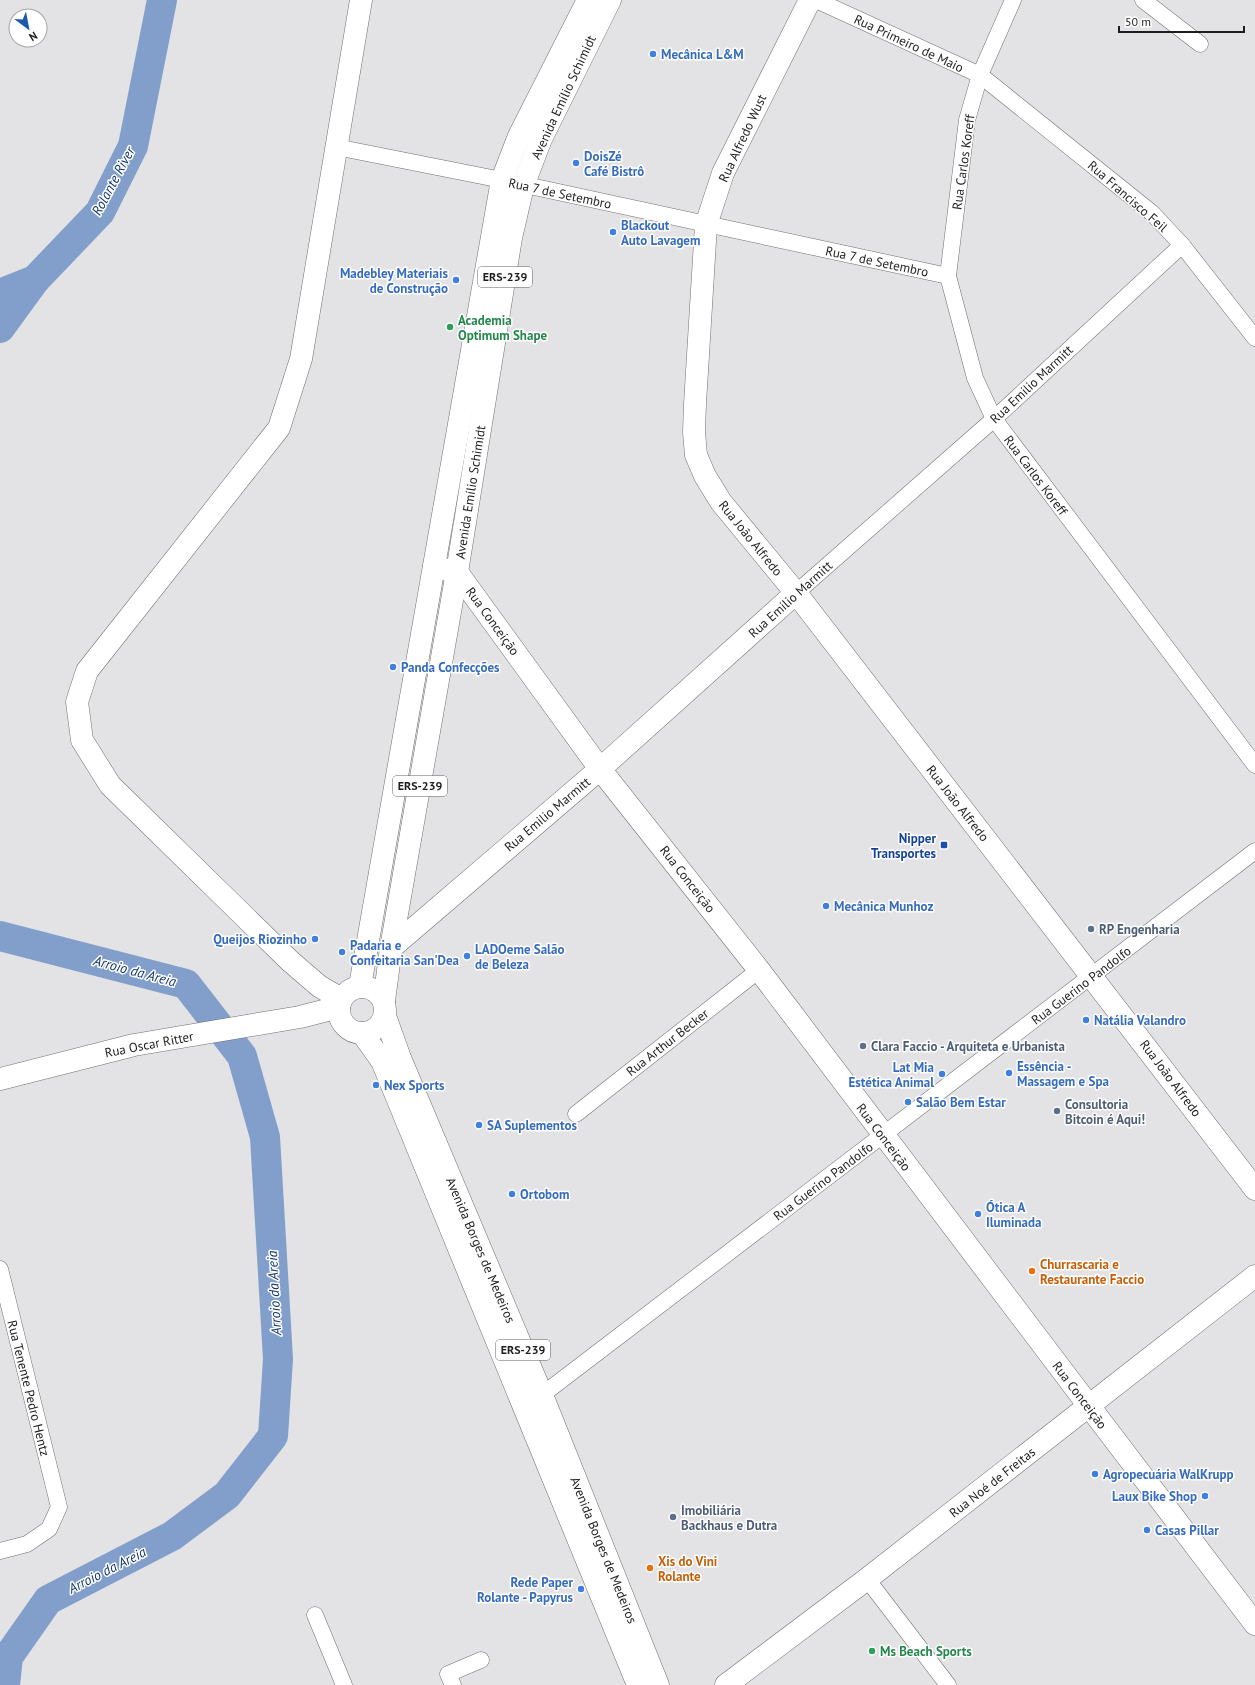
<svg xmlns="http://www.w3.org/2000/svg" width="1255" height="1685" font-family="'PT Sans',sans-serif">
<rect width="100%" height="100%" fill="#e3e3e5"/>
<g fill="none" stroke-linecap="round" stroke-linejoin="round">
<g stroke="#829fcb" stroke-width="30">
<polyline points="0,294 35,280 100,212 133,146 162,0"/>
<polyline points="0,328 35,280"/>
<polyline points="0,936 186,984 242,1056 265,1137 278,1359 273,1436 227,1495 172,1536 48,1600 8,1657 5,1685"/>
</g>
<defs>
<g id="street">
<polyline points="816,0 980,75 1152,213 1182,245 1255,338"/>
<polyline points="1013,0 980,75 967,120 948,276 975,378 994,419 1255,765"/>
<polyline points="1143,0 1200,44"/>
<polyline points="336,147 502,180 948,276"/>
<polyline points="796,593 994,419 1182,245"/>
<polyline points="576,1114 759,970"/>
<polyline points="0,1269 59,1507 49,1529 27,1544 0,1551"/>
<polyline points="534,1401 1255,851"/>
<polyline points="867,1579 948,1685"/>
<polyline points="315,1615 344,1685"/>
<polyline points="453,1685 448,1674 481,1660"/>
</g>
<g id="secondary">
<polyline points="810,0 723,173 706,225 695,404 694,432 696,455 705,476 721,502 796,593 1255,1189"/>
<polyline points="434,567 457,572 600,769 759,970 1089,1406 1255,1624"/>
<polyline points="391,948 600,769 796,593"/>
<polyline points="341,999 319,986 290,961 110,785 82,740 77,702 87,671 279,428 301,359 361,0"/>
<polyline points="0,1079 134,1045 300,1017 339,1007"/>
<polyline points="726,1685 867,1579 1255,1276"/>
</g>
<g id="primary">
<polyline points="360,986 502,180 519,136 588,0"/>
<circle cx="362" cy="1010" r="23"/>
<polyline points="384,1001 391,948 457,572 511,238 523,186 541,139 610,0"/>
<polyline points="385,1016 400,1058 542,1395 658,1685"/>
<polyline points="362,1033 382,1061 638,1685"/>
</g>
</defs>
<use href="#street" stroke="#6f6f71" stroke-width="17"/>
<use href="#secondary" stroke="#6f6f71" stroke-width="23"/>
<use href="#primary" stroke="#6f6f71" stroke-width="23"/>
<use href="#street" stroke="#fff" stroke-width="16"/>
<use href="#secondary" stroke="#fff" stroke-width="22"/>
<use href="#primary" stroke="#fff" stroke-width="22"/>
</g>
<g fill="#3f7fe0" stroke="#fff" stroke-width="1.5">
<circle cx="653" cy="54" r="4"/>
<circle cx="576" cy="163" r="4"/>
<circle cx="613" cy="232" r="4"/>
<circle cx="456" cy="280" r="4"/>
<circle cx="393" cy="667" r="4"/>
<circle cx="826" cy="906" r="4"/>
<circle cx="315" cy="939" r="4"/>
<circle cx="342" cy="952" r="4"/>
<circle cx="467" cy="956" r="4"/>
<circle cx="1086" cy="1020" r="4"/>
<circle cx="1009" cy="1073" r="4"/>
<circle cx="942" cy="1074" r="4"/>
<circle cx="376" cy="1085" r="4"/>
<circle cx="908" cy="1102" r="4"/>
<circle cx="479" cy="1125" r="4"/>
<circle cx="512" cy="1194" r="4"/>
<circle cx="978" cy="1214" r="4"/>
<circle cx="1095" cy="1474" r="4"/>
<circle cx="1205" cy="1496" r="4"/>
<circle cx="1147" cy="1530" r="4"/>
<circle cx="581" cy="1589" r="4"/>
</g>
<g fill="#2e9e5b" stroke="#fff" stroke-width="1.5">
<circle cx="450" cy="327" r="4"/>
<circle cx="872" cy="1651" r="4"/>
</g>
<rect fill="#1a4fb4" stroke="#fff" stroke-width="1.5" x="940" y="841" width="8" height="8" rx="2"/>
<g fill="#5c6f8a" stroke="#fff" stroke-width="1.5">
<circle cx="1091" cy="929" r="4"/>
<circle cx="863" cy="1046" r="4"/>
<circle cx="1057" cy="1111" r="4"/>
<circle cx="673" cy="1517" r="4"/>
</g>
<g fill="#e8710a" stroke="#fff" stroke-width="1.5">
<circle cx="1032" cy="1271" r="4"/>
<circle cx="650" cy="1568" r="4"/>
</g>
<g text-anchor="middle" stroke-width="3" stroke-linejoin="round" paint-order="stroke">
<g fill="#fff" stroke="#616162" stroke-width="1">
<rect x="478" y="267" width="54" height="20" rx="3"/>
<rect x="393" y="776" width="54" height="20" rx="3"/>
<rect x="496" y="1340" width="54" height="20" rx="3"/>
</g>
<g font-size="12" font-weight="bold" fill="#1d1d1e">
<text x="505" y="281">ERS-239</text>
<text x="420" y="790">ERS-239</text>
<text x="523" y="1354">ERS-239</text>
</g>
<g font-size="13" fill="#1d1d1e" stroke="#fff">
<text transform="translate(909 43) rotate(25)" y="5">Rua Primeiro de Maio</text>
<text transform="translate(563 97) rotate(-65)" y="5">Avenida Emílio Schimidt</text>
<text transform="translate(742 138) rotate(-65)" y="5">Rua Alfredo Wust</text>
<text transform="translate(963 162) rotate(-82)" y="5">Rua Carlos Koreff</text>
<text transform="translate(560 193) rotate(12)" y="5">Rua 7 de Setembro</text>
<text transform="translate(1128 196) rotate(41)" y="5">Rua Francisco Feil</text>
<text transform="translate(877 261) rotate(12)" y="5">Rua 7 de Setembro</text>
<text transform="translate(1031 384) rotate(-43)" y="5">Rua Emilio Marmitt</text>
<text transform="translate(1036 475) rotate(53)" y="5">Rua Carlos Koreff</text>
<text transform="translate(470 492) rotate(-81)" y="5">Avenida Emílio Schimidt</text>
<text transform="translate(751 538) rotate(51)" y="5">Rua João Alfredo</text>
<text transform="translate(790 599) rotate(-42)" y="5">Rua Emilio Marmitt</text>
<text transform="translate(493 621) rotate(54)" y="5">Rua Conceição</text>
<text transform="translate(958 803) rotate(52)" y="5">Rua João Alfredo</text>
<text transform="translate(547 814) rotate(-40)" y="5">Rua Emilio Marmitt</text>
<text transform="translate(688 879) rotate(52)" y="5">Rua Conceição</text>
<text transform="translate(1081 985) rotate(-37)" y="5">Rua Guerino Pandolfo</text>
<text transform="translate(667 1042) rotate(-38)" y="5">Rua Arthur Becker</text>
<text transform="translate(149 1044) rotate(-11)" y="5">Rua Oscar Ritter</text>
<text transform="translate(1171 1078) rotate(53)" y="5">Rua João Alfredo</text>
<text transform="translate(884 1137) rotate(53)" y="5">Rua Conceição</text>
<text transform="translate(823 1181) rotate(-37)" y="5">Rua Guerino Pandolfo</text>
<text transform="translate(481 1250) rotate(67)" y="5">Avenida Borges de Medeiros</text>
<text transform="translate(29 1388) rotate(76)" y="5">Rua Tenente Pedro Hentz</text>
<text transform="translate(1080 1395) rotate(53)" y="5">Rua Conceição</text>
<text transform="translate(992 1482) rotate(-38)" y="5">Rua Noé de Freitas</text>
<text transform="translate(604 1550) rotate(68)" y="5">Avenida Borges de Medeiros</text>
</g>
<g font-size="13" font-weight="bold" fill="#366cbe" stroke="#fff" text-anchor="start">
<text x="661" y="59">Mecânica L&amp;M</text>
<text x="584" y="161">DoisZé<tspan x="584" dy="15">Café Bistrô</tspan></text>
<text x="621" y="230">Blackout<tspan x="621" dy="15">Auto Lavagem</tspan></text>
<text x="448" y="278" text-anchor="end">Madebley Materiais<tspan x="448" dy="15">de Construção</tspan></text>
<text x="401" y="672">Panda Confecções</text>
<text x="834" y="911">Mecânica Munhoz</text>
<text x="307" y="944" text-anchor="end">Queijos Riozinho</text>
<text x="350" y="950">Padaria e<tspan x="350" dy="15">Confeitaria San'Dea</tspan></text>
<text x="475" y="954">LADOeme Salão<tspan x="475" dy="15">de Beleza</tspan></text>
<text x="1094" y="1025">Natália Valandro</text>
<text x="1017" y="1071">Essência -<tspan x="1017" dy="15">Massagem e Spa</tspan></text>
<text x="934" y="1072" text-anchor="end">Lat Mia<tspan x="934" dy="15">Estética Animal</tspan></text>
<text x="384" y="1090">Nex Sports</text>
<text x="916" y="1107">Salão Bem Estar</text>
<text x="487" y="1130">SA Suplementos</text>
<text x="520" y="1199">Ortobom</text>
<text x="986" y="1212">Ótica A<tspan x="986" dy="15">Iluminada</tspan></text>
<text x="1103" y="1479">Agropecuária WalKrupp</text>
<text x="1197" y="1501" text-anchor="end">Laux Bike Shop</text>
<text x="1155" y="1535">Casas Pillar</text>
<text x="573" y="1587" text-anchor="end">Rede Paper<tspan x="573" dy="15">Rolante - Papyrus</tspan></text>
</g>
<g font-size="13" font-weight="bold" fill="#27864d" stroke="#fff" text-anchor="start">
<text x="458" y="325">Academia<tspan x="458" dy="15">Optimum Shape</tspan></text>
<text x="880" y="1656">Ms Beach Sports</text>
</g>
<g font-size="13" font-weight="bold" fill="#164399" stroke="#fff" text-anchor="end">
<text x="936" y="843">Nipper<tspan x="936" dy="15">Transportes</tspan></text>
</g>
<g font-size="13" font-weight="bold" fill="#4e5e75" stroke="#fff" text-anchor="start">
<text x="1099" y="934">RP Engenharia</text>
<text x="871" y="1051">Clara Faccio - Arquiteta e Urbanista</text>
<text x="1065" y="1109">Consultoria<tspan x="1065" dy="15">Bitcoin é Aqui!</tspan></text>
<text x="681" y="1515">Imobiliária<tspan x="681" dy="15">Backhaus e Dutra</tspan></text>
</g>
<g font-size="13" font-weight="bold" fill="#c56008" stroke="#fff" text-anchor="start">
<text x="1040" y="1269">Churrascaria e<tspan x="1040" dy="15">Restaurante Faccio</tspan></text>
<text x="658" y="1566">Xis do Vini<tspan x="658" dy="15">Rolante</tspan></text>
</g>
<g font-size="14" font-style="italic" fill="#13366c" stroke="#fff">
<text transform="translate(113 181) rotate(-62)" y="5">Rolante River</text>
<text transform="translate(135 971) rotate(15)" y="5">Arroio da Areia</text>
<text transform="translate(274 1293) rotate(-93)" y="5">Arroio da Areia</text>
<text transform="translate(107 1570) rotate(-27)" y="5">Arroio da Areia</text>
</g>
</g>
<g transform="translate(28 28) rotate(148)"><circle r="19" fill="#ffffff" stroke="#a5a5a5"/>
<path d="M0-3L7 15L0 10L-7 15Z" fill="#1e58aa"/>
<text y="-6" font-size="11" font-weight="bold" text-anchor="middle" fill="#1d1d1e">N</text>
</g>
<path d="M1119 26v6h125v-6" fill="none" stroke="#1d1d1e" stroke-width="2"/>
<text x="1125" y="26" font-size="12" fill="#1d1d1e" stroke="#ffffff" stroke-width="3" paint-order="stroke">50 m</text>
</svg>
